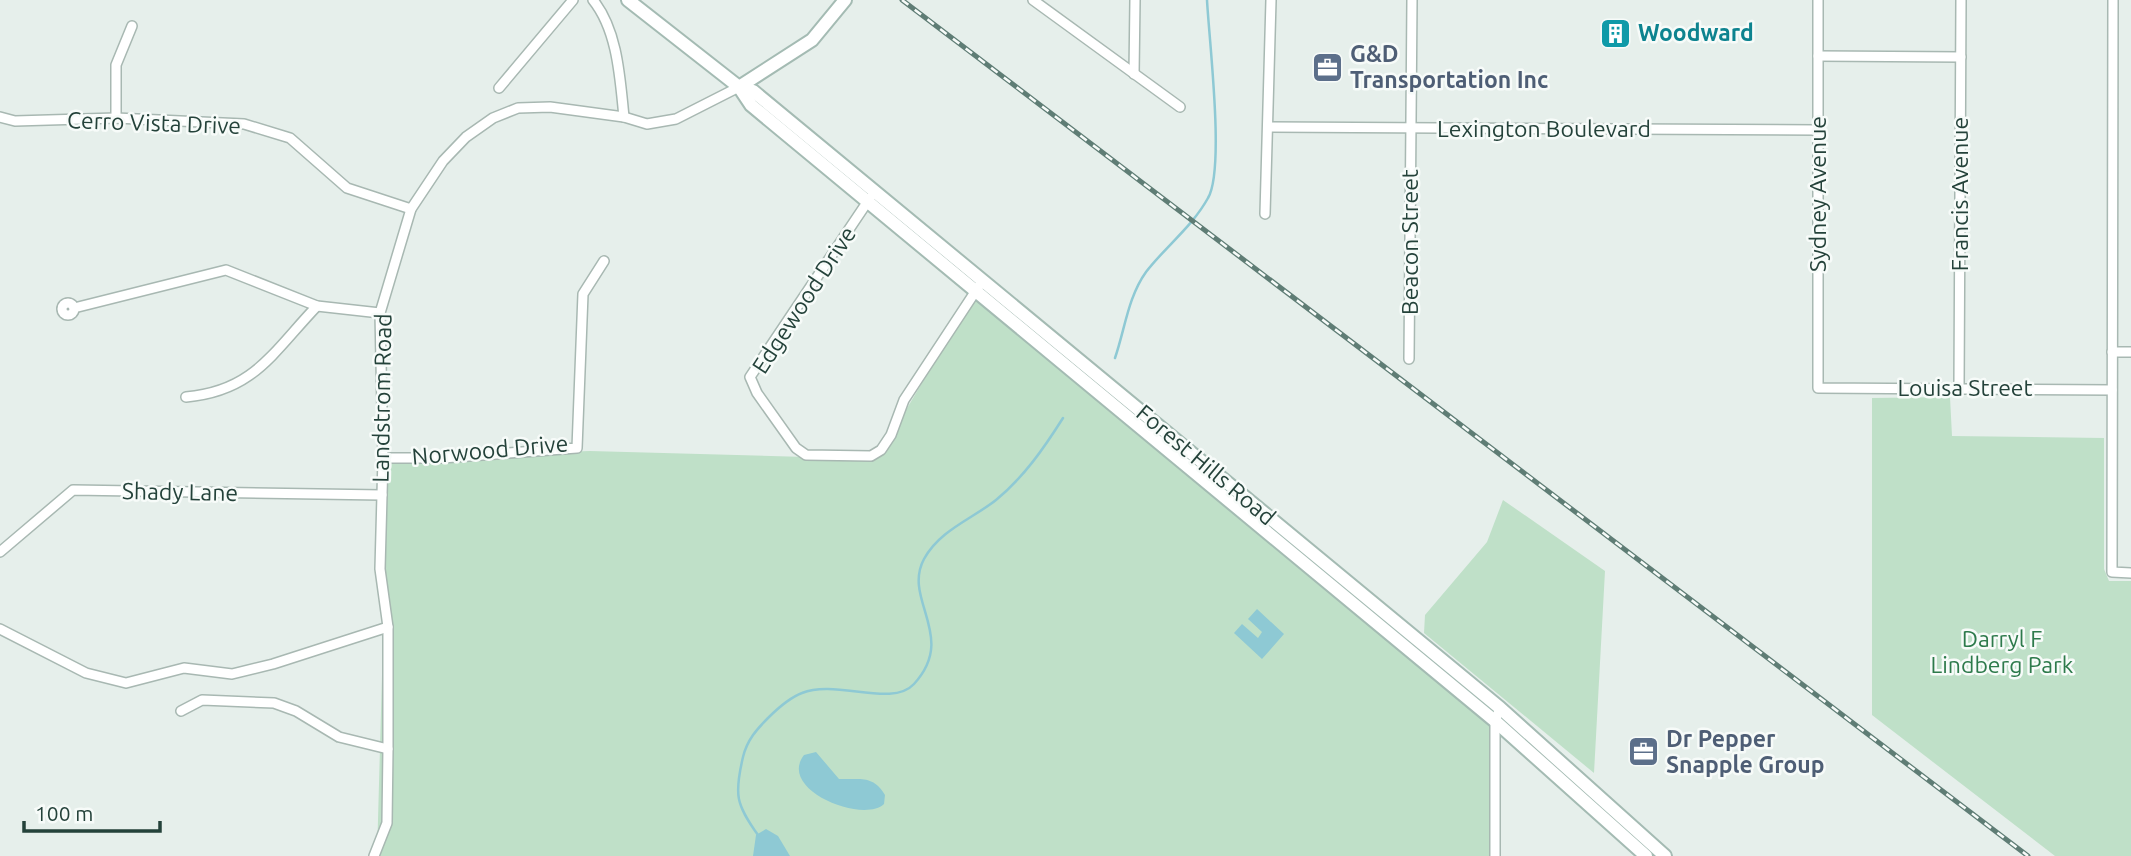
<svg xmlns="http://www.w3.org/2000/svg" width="2131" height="856" font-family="Ubuntu,sans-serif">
<rect width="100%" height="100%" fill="#e6efeb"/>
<g fill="#bfe0c8">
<polygon points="974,295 1494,725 1492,856 377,856 388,458 590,451 877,459"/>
<polygon points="1950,397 1952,436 2104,438 2104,569 2109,581 2131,581 2131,856 2055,856 1872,715 1872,398"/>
<polygon points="1503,500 1605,571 1594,773 1424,633 1425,615 1487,542"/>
</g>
<g fill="#8ec9d4">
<polygon points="1257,609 1284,634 1262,659 1234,633 1242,624 1258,638 1262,632 1248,619"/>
<path d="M816,752l23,27c19,1 34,-5 46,16l-1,9c-21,20 -107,-14 -80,-49z"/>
<polygon points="766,829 778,836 790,856 753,856 756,835"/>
</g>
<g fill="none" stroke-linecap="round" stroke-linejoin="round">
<g stroke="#8ec9d4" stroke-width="2.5">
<path d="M1115,358c10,-29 13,-61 31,-86 20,-26 46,-45 62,-74 17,-29 1,-158 -1,-198"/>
<path d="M758,835c-22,-31 -24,-40 -15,-78 4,-17 14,-28 25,-39 10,-10 21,-20 34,-25 34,-14 90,15 112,-9 44,-48 -12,-84 10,-125 16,-29 48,-40 72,-59 28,-23 48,-52 67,-82"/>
</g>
<defs>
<g id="street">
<path d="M593,0c25,31 27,79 31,117"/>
<polyline points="1033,0 1180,107"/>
<polyline points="1818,0 1818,388 2112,390"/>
<polyline points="2113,0 2112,572 2131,573"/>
<polyline points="1818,56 1961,57"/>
<polyline points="1134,74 1135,0"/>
<polyline points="499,88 573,0"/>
<polyline points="0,117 15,121 116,118 244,124 290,138 347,188 411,209"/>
<polyline points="116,118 116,65 132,26"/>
<polyline points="1269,127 1818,130"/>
<polyline points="870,198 750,377 757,393 796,448 806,455 871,456 881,450 891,435 904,400 979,286"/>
<polyline points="1265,214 1271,0"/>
<circle cx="68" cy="309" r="6"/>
<polyline points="74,308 226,270 317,306 380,313"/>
<polyline points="2112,352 2131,352"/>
<polyline points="1409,359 1412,0"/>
<polyline points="1959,387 1961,0"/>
<path d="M186,397c68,-6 87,-45 131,-91"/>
<polyline points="383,458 442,458 577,448 583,294 604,261"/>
<polyline points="0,552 73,490 382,495"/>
<polyline points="0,629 86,673 126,683 184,668 232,674 273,664 388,627"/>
<polyline points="181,711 202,700 274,703 296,711 339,737 388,749"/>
<polyline points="374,856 387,823 388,749 388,627 380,569 383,458 380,313 411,209 443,161 466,137 493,118 518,108 550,107 624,117 647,124 676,119 739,87"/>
<polyline points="1495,856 1495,721 1500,708"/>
</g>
<g id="secondary">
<polyline points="628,0 739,87 751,105 1495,721 1646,856"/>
<polyline points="739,87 753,91 1500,708 1665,856"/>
<polyline points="739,87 812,40 845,0"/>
</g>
</defs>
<use href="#street" stroke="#a8b8b2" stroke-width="12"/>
<use href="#secondary" stroke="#a4bbb3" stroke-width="16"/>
<use href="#street" stroke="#fff" stroke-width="9"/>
<use href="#secondary" stroke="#fff" stroke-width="12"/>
<defs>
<polyline id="rail" points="902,0 2028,856"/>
</defs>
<use href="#rail" stroke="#5f7d75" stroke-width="5"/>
<use href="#rail" stroke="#f7fbf9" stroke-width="2.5" stroke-dasharray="8" stroke-linecap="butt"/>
</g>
<defs>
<symbol id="building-square" viewBox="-11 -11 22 22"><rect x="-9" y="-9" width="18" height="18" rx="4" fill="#0f9aa8" stroke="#f7fbf9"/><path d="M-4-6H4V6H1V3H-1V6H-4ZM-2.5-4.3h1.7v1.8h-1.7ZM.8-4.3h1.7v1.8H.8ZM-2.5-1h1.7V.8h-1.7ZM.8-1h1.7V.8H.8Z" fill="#fff"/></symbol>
<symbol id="office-square" viewBox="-11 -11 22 22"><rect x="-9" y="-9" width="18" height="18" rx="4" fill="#5c6f8a" stroke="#f7fbf9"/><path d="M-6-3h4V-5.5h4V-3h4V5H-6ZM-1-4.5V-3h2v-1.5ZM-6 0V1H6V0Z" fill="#fff"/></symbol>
</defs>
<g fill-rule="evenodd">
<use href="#building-square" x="1598" y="16" width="35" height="35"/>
<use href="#office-square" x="1310" y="50" width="35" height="35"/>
<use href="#office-square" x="1626" y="734" width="35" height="35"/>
</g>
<g text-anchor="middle" stroke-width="5" stroke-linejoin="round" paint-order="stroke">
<g font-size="23" font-weight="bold" fill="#0d838f" stroke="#f7fbf9" text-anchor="start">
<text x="1638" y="41">Woodward</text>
</g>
<g font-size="23" font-weight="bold" fill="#4e5e75" stroke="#f7fbf9" text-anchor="start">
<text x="1350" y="62">G&amp;D<tspan x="1350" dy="26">Transportation Inc</tspan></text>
<text x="1666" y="747">Dr Pepper<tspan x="1666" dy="26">Snapple Group</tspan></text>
</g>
<g font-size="23" fill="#24423a" stroke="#f7fbf9">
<text transform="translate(154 123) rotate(2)" y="8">Cerro Vista Drive</text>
<text x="1544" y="137">Lexington Boulevard</text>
<text transform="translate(1818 194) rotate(-90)" y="8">Sydney Avenue</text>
<text transform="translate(1960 194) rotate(-90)" y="8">Francis Avenue</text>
<text transform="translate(1410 242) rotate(-90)" y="8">Beacon Street</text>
<text transform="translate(804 300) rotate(-57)" y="8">Edgewood Drive</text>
<text x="1965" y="396">Louisa Street</text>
<text transform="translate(382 398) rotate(-89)" y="8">Landstrom Road</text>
<text transform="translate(490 450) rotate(-5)" y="8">Norwood Drive</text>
<text transform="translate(1206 465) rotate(40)" y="8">Forest Hills Road</text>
<text transform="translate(180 492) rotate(1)" y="8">Shady Lane</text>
</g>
<g font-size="23" fill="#2d7a4b" stroke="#f7fbf9">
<text x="2002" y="647">Darryl F<tspan x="2002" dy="26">Lindberg Park</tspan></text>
</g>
</g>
<path d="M24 821v10h136v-10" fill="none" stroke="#24423a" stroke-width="3.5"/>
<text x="35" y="821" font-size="21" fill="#24423a" stroke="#f7fbf9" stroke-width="5" paint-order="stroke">100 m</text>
</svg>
